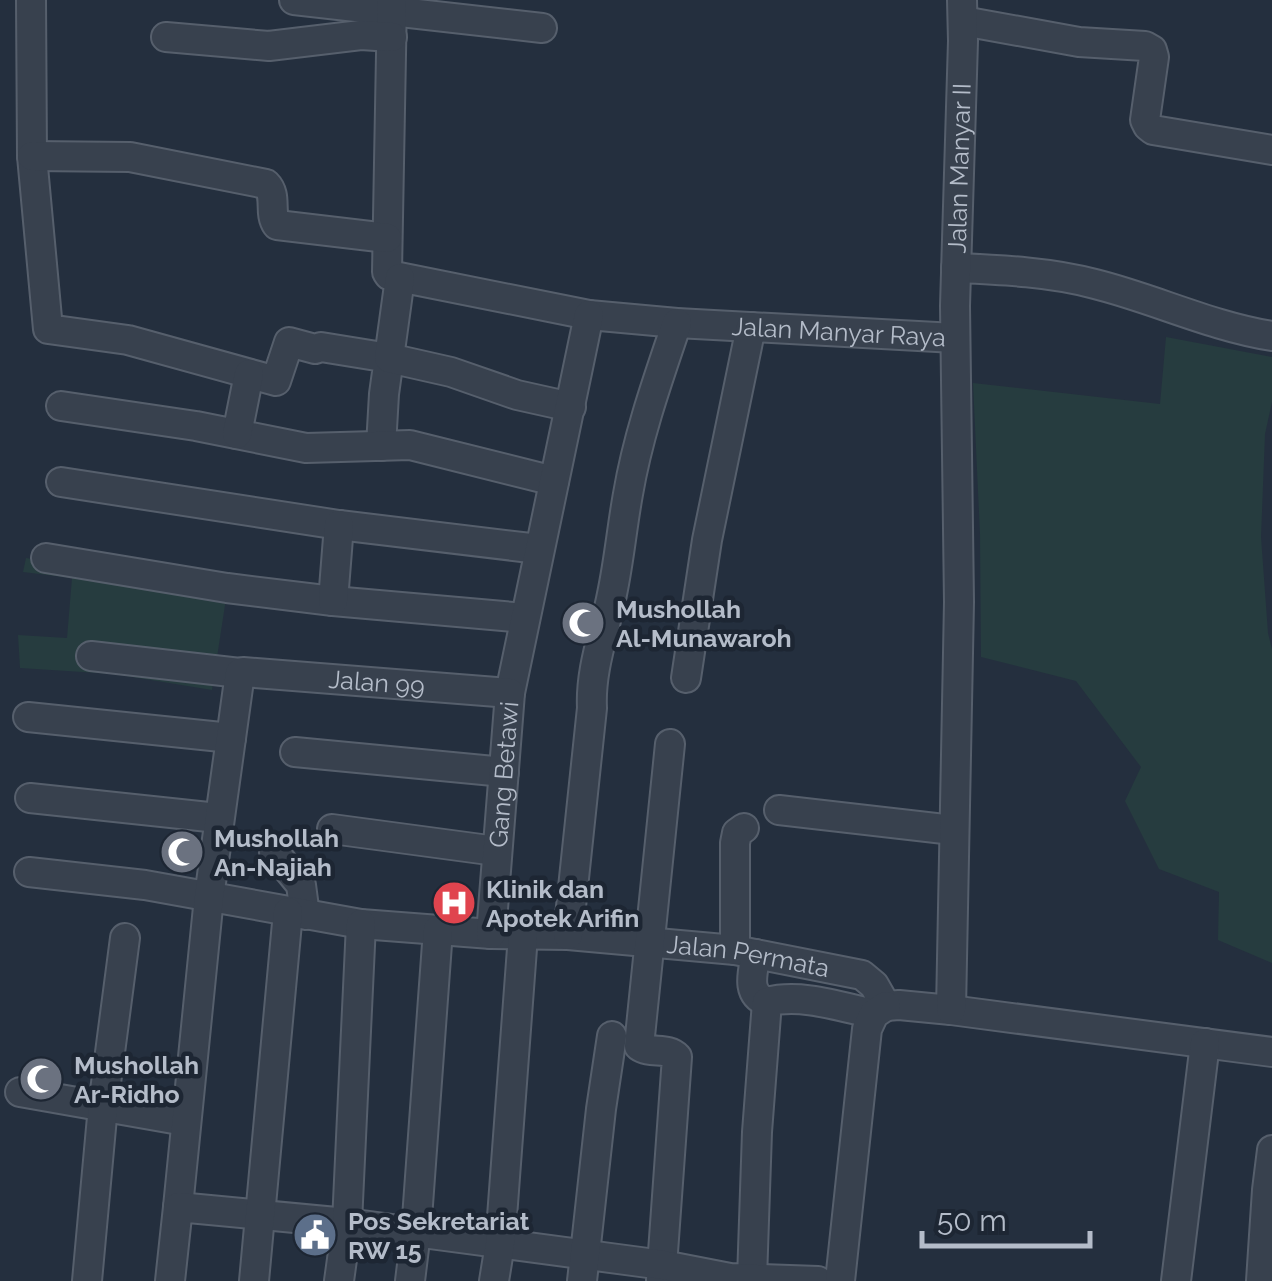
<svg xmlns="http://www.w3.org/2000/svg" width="1272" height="1281" font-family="Raleway,sans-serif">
<rect width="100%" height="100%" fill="#242f3e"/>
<g fill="#263c3f">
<polygon points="1166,337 1272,357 1272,402 1265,434 1261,537 1268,633 1272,649 1272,963 1218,940 1219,892 1159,869 1125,801 1141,767 1076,681 981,657 980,534 973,383 1160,404"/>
<polygon points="26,558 227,592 212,690 114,674 20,668 18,635 67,638 72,578 23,572"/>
</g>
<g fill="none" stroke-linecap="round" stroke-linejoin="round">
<defs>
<g id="minor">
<polyline points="31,0 32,156 48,329 128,340 276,381 289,342 315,349 321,347 389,358 384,394 381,446"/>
<polyline points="294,0 542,28"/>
<path id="s1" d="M392,0l-5,272 2,3 200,40 88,8 278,15"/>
<polyline points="963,21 1079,42 1145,46 1152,50 1154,57 1145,120 1148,126 1153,130 1272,150"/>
<polyline points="166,37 269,46 361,35 392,37"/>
<path d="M32,156l98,1 136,27c12,12 2,28 11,41l110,13"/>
<path d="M956,268c46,2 95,4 139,16 60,15 115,42 177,52"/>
<polyline points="400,278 389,358 451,372 517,395 571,407"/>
<polyline points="61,406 196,426 306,448 410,445 554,481"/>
<polyline points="237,434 249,374"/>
<polyline points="61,482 339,525 539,549"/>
<polyline points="46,558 227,588 333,601 525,618"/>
<polyline points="333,601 339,525"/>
<polyline points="91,656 240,673"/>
<polyline points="686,678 707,540 751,327"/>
<polyline points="28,717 231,738"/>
<polyline points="295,752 504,772"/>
<polyline points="30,798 218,818"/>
<polyline points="779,810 953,830"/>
<polyline points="332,829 496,851"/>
<polyline points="274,852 301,885 305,915"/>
<path id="s2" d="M29,872l116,13 216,39 130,10 77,1 167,15 127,25 12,10 12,21 13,-1 52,5 321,42"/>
<path id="s3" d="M491,934l19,-241 79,-378"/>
<path d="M568,935l24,-227c-2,-39 13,-77 20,-114 7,-33 10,-67 16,-100 10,-59 30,-115 49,-171"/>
<polyline points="735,950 735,843 737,833 744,828"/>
<path d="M756,954c-3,18 -11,40 11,48"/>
<path id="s4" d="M951,1010l8,-408 -4,-296 8,-265 -1,-41"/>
<polyline points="20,1092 185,1121"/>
<path id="s5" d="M178,1207l31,-310 31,-224 3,-1 267,21"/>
<path d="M752,1279l5,-147 10,-130c34,-9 74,5 107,12"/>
<path d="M661,1280l16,-223c-9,-10 -27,-3 -38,-11l31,-302"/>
<polyline points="87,1281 103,1106 125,938"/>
<polyline points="170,1281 178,1207 347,1223 663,1265 730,1278 818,1281"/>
<polyline points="254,1281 288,912"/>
<polyline points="339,1281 347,1223 361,924"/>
<polyline points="410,1281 416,1232 438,930"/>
<polyline points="494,1281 500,1244 523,935"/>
<polyline points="582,1281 601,1109 612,1036"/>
<polyline points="840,1281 867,1029 874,1014 886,1006"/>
<polyline points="1176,1281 1205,1043"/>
<polyline points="1261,1281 1267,1190 1272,1150"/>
</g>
</defs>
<use href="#minor" stroke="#565f6c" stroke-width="32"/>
<use href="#minor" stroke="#38414e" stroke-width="28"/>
</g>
<defs>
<symbol id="mosque-disc" viewBox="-11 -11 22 22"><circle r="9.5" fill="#6b7280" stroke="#1d2633"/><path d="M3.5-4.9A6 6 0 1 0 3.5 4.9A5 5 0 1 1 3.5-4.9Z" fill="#fff"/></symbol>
<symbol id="hospital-disc" viewBox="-11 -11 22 22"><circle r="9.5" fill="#e0444e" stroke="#1d2633"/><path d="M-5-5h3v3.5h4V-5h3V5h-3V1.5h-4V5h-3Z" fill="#fff"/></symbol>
<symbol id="civic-disc" viewBox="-11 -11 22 22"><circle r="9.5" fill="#5c6f8a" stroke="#1d2633"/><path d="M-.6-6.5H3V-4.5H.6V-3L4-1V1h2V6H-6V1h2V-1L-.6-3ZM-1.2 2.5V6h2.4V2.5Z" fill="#fff"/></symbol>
</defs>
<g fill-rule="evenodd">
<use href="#mosque-disc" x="558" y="598" width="50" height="50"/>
<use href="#mosque-disc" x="157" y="827" width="50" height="50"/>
<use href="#hospital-disc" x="429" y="878" width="50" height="50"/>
<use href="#mosque-disc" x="16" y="1054" width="50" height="50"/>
<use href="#civic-disc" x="290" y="1210" width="50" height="50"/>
</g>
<g text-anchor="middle" stroke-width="9" stroke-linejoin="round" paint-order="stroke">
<g font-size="25" fill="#b4bcc9" stroke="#1d2633">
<text dy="9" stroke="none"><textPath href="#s4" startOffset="842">Jalan Manyar II</textPath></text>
<text dy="9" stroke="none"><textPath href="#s1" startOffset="730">Jalan Manyar Raya</textPath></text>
<text dy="9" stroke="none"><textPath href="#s5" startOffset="675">Jalan 99</textPath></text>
<text dy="9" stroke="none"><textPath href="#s3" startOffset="160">Gang Betawi</textPath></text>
<text dy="9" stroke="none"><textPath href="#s2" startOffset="725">Jalan Permata</textPath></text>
</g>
<g font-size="25" font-weight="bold" fill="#b4bcc9" stroke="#1d2633" text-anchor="start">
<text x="616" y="618">Mushollah<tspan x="616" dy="29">Al-Munawaroh</tspan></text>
<text x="214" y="847">Mushollah<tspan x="214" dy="29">An-Najiah</tspan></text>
<text x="486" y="898">Klinik dan<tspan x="486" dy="29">Apotek Arifin</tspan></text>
<text x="74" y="1074">Mushollah<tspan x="74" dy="29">Ar-Ridho</tspan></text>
<text x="348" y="1230">Pos Sekretariat<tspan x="348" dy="29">RW 15</tspan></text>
</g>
</g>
<path d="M922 1231v15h168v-15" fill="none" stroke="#b4bcc9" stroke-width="5"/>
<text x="937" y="1231" font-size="30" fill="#b4bcc9" stroke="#1d2633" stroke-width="8" paint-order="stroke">50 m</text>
</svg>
